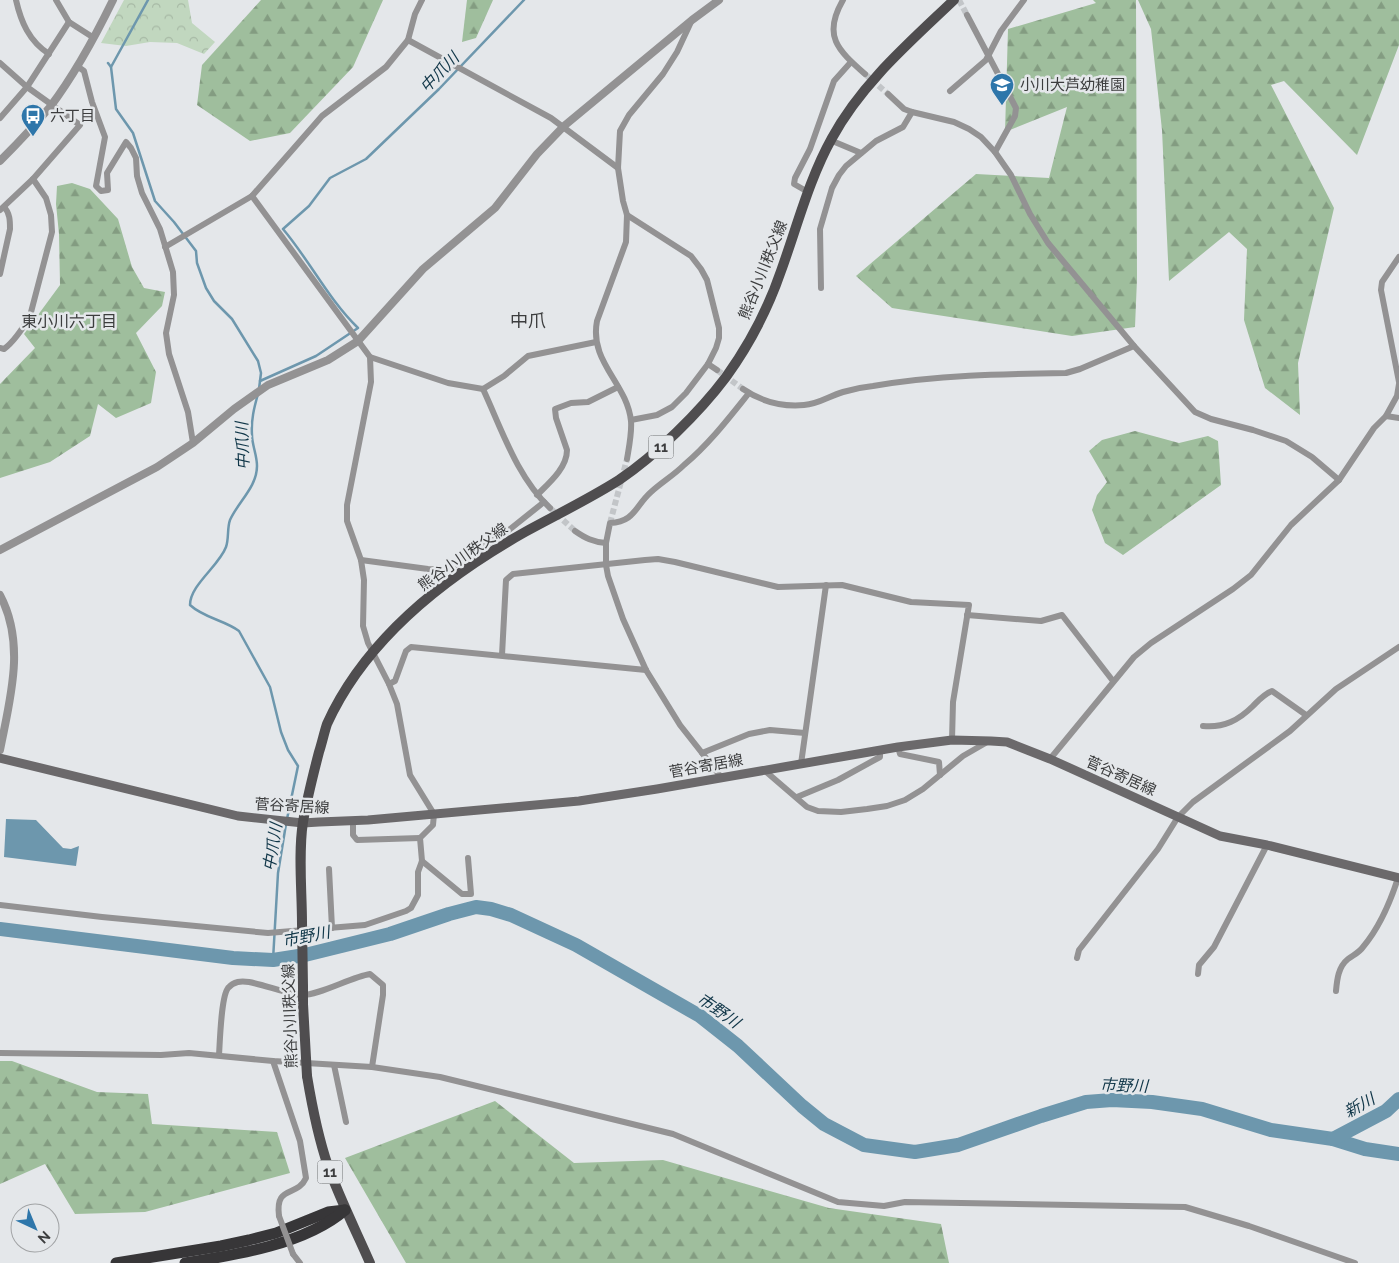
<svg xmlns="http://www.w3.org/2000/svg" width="1399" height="1263" font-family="Raleway,'Noto Sans JP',sans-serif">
<defs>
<pattern id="forest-firs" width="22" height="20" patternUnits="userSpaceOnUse" patternTransform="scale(1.25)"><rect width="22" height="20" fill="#9fbe9d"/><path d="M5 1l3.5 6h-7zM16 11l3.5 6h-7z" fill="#839c81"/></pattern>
<pattern id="park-crowns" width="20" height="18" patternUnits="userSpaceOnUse" patternTransform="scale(1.25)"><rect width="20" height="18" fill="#c1d7bf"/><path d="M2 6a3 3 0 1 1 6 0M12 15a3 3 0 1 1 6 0" fill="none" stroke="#a7b9a5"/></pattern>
</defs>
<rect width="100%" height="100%" fill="#e4e7ea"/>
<g fill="url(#forest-firs)">
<polygon points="261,0 383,0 353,67 290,133 250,141 197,105 202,65"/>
<polygon points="467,0 493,0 476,38 462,42"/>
<polygon points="1093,0 1136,0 1137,279 1135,327 1072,336 892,308 856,276 976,174 1049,178 1067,107 1005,132 1008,29 1096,3"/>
<polygon points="1138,0 1399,0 1399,45 1357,155 1284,81 1271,85 1334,208 1298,363 1300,415 1265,388 1244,320 1247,249 1229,232 1169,281 1162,130 1151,29"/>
<polygon points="72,183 90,189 118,219 132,267 144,288 165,292 162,306 136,333 156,372 151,403 116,418 98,404 90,436 50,462 0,478 0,384 35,348 24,334 60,285 59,234 56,204 57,186"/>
<polygon points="1135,431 1179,443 1208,436 1218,441 1221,485 1123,555 1105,543 1092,510 1097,495 1107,482 1089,451 1102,440"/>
<polygon points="0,1061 12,1061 97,1092 148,1094 152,1124 277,1132 290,1173 145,1212 75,1214 45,1164 0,1184"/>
<polygon points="495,1101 574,1163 663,1160 829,1208 941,1224 949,1263 406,1263 345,1158"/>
</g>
<polygon fill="url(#park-crowns)" points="124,0 188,0 192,23 215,42 204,54 177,43 150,42 126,46 101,43"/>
<polygon fill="#6d97ad" points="6,819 36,820 63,848 71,849 79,846 76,866 4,857"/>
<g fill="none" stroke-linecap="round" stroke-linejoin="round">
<g stroke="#6d97ad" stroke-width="2.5">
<polyline points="108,63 111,67 116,109 133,133 155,201 174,222 196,251 197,263 206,288 214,301 232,319 258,361 261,373 259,389"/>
<polyline points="111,67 148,0"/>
<path d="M260,381l56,-25 42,-28c-30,-29 -48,-67 -75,-99l26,-23 21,-28 36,-19 73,-70 85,-89"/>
<path d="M258,394c-4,14 -7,26 -6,41 0,10 5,20 5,31 0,21 -19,36 -27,54 -3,8 -1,19 -4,27 -7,19 -36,38 -36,58 14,13 34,15 49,26l31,56 11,45 7,18 10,16 -11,53"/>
<polyline points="273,960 278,873 286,824"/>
</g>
<g stroke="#6d97ad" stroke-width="14">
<polyline points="0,929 233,958 273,960 305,955 390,934 449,914 476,907 491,909 511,915 576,945 700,1016 738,1046 802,1106 824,1124 864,1145 915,1152 958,1145 1041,1116 1086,1102 1112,1100 1152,1102 1202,1109 1271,1130 1333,1139 1365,1149 1399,1154"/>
<polyline points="1333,1139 1386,1111 1399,1099"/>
</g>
<g stroke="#c2c5c8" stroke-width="6" stroke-dasharray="6 3" stroke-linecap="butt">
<polyline points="959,0 967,15"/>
<polyline points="865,74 888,94"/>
<polyline points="717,370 743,389"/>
<polyline points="550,508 575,531"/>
<polyline points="610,523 627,459"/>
</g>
<g stroke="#939293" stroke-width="6">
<path d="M16,0c5,22 13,41 33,54"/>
<polyline points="56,0 69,22 94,38"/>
<path d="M843,0c-21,36 -5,50 22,74"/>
<polyline points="967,15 1016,108 1015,116 995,152"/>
<polyline points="408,40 551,118 618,168"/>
<polyline points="0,63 27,87 80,125 33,179 0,210"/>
<polyline points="77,66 84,71 92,102 105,137 96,186 101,191 108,190 107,173 126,142 131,148 136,158 137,176 142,193 160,229 173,272 174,295 166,333 169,354 188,412 193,443"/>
<polyline points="950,91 986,60 1001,31 1024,0"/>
<polyline points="888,94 904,109 912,112 954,122 969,129 981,137 995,152 1011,175 1030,214 1048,243 1134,346 1195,412 1211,419 1253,430 1286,441 1312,457 1339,480"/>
<polyline points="0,118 27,87 69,22"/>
<polyline points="830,140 861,153"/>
<polyline points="808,192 794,184 795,178 810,149 834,81 851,62"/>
<polyline points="627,215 691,256 701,269 707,280 719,328 719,338 716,348 708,364 686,393 672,407 657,415 631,420"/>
<polyline points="165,247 252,196 322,116 386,67 408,40 415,14 422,0"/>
<polyline points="1399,257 1382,282 1381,290 1399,382"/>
<path d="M0,274l10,-45c0,-8 0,-16 -6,-22"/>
<polyline points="821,288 820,229 832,188 839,175 846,166 876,141 903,127 912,112"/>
<path d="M0,348l4,1c11,-8 19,-21 26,-33l22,-84 -1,-17 -5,-17 -13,-19"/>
<polyline points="370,357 448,383 483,389 504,376 528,356 596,342"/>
<polyline points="708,364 717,370"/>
<path d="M483,389c19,41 34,88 67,119"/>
<path d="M743,389c19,13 38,18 61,16 15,-1 25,-9 39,-13 10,-3 20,-5 30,-6 64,-11 128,-12 193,-13l14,-4 54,-23"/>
<polyline points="1386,416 1399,418"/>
<path d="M627,459c2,-12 5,-26 4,-38 -4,-38 -42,-59 -34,-100l29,-79 1,-27 -4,-14 -5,-33 2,-37 9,-16 34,-41 14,-22 14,-30"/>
<path d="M537,495c12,-12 30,-27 30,-45l-11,-32 -1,-9 16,-6 17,-1 30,-15"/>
<path d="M575,531c10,7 18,11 31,12"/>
<polyline points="361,560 428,569 448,570 509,530 544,502"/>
<polyline points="967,615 1041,621 1062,615 1113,681"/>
<polyline points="502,655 506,580 513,574 645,560 658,559 675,562 778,587 842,585 911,602 969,605 953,702 952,740"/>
<polyline points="389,684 395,681 406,651 411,647 646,670"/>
<path d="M1203,726c21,2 36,-6 50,-20 6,-6 11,-12 19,-15l34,24"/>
<polyline points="898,747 900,754 939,762 940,775"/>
<polyline points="702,753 749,734 770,730 805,733"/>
<polyline points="1050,759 1134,657 1151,643 1233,589 1251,575 1291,525 1339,480 1374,428 1386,416 1397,396 1399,384"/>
<polyline points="801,764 826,585"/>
<polyline points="764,770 807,807 818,811 841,812 867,809 887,806 905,800 923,789 963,756 989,741"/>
<path d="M721,777l-41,-52 -34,-55 -23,-51 -15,-43 -2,-11v-22l4,-20c25,-1 25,-17 41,-31 11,-10 23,-17 33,-27 25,-21 45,-47 65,-72"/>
<polyline points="797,797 838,780 880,757 880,750"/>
<polyline points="353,821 353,835 357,840 420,838"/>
<polyline points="422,861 462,894 471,894 468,858"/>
<polyline points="329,869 332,928"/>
<polyline points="0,905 102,917 268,933 365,925 406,911 411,908 418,895 418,872 422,861 420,838 433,825 434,814 410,775 397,704 389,684 368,643 363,626 364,580 361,560 347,521 347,505 371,382 370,357 252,196"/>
<polyline points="1077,958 1079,950 1158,849 1178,817 1193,802 1290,731 1336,689 1399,647"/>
<polyline points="1198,974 1199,965 1214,947 1267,845"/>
<path d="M1336,991c1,-11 2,-24 12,-32 5,-4 11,-6 15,-12 17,-20 27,-44 35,-69"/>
<polyline points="0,1053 161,1055 189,1053 273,1061 372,1067 440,1077 673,1134 838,1202 884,1206 905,1202 1185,1207 1249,1226 1355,1263"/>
<path d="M219,1055c1,-14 2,-58 9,-67 6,-7 13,-7 21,-6 17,3 34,11 52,13 17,1 50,-18 69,-21l13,11v10l-11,72"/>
<path d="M273,1061l27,80 6,37c-9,20 -31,6 -27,38"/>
<polyline points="334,1065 346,1122"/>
<polyline points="293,1254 300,1263"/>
</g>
<g stroke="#939293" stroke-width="8">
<path d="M0,161c17,-17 34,-35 50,-54 25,-33 45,-70 63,-107"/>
<polyline points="0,550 157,467 193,443 234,409 268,385 328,360 358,341 423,269 495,208 537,154 564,126 692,20 719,0"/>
<path d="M0,595c26,49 10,104 0,155"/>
</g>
<polyline stroke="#6b696b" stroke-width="9" points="0,758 238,816 303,823 319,822 368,820 579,801 657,789 898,747 952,740 991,741 1007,742 1050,759 1220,836 1267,845 1399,878"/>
<g stroke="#4f4d4f" stroke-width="10">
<path d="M302,923c0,-31 -4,-70 1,-101 4,-23 10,-47 16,-70 3,-9 5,-19 8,-28 39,-86 118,-147 198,-192 31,-17 64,-33 94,-52 37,-25 80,-67 107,-103 23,-32 42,-68 55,-106 16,-44 28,-92 51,-133 29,-54 78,-96 122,-138"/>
<polyline points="303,987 303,1004"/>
<path d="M307,1076c5,30 11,61 21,90 12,33 28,65 42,97"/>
</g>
<g stroke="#373638" stroke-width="11">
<polyline points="116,1263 221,1246 249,1240 276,1233 328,1212 345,1210"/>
<path d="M185,1263c51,-8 121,-19 160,-53"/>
</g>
<polyline stroke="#939293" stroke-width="6" points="279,1216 293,1254"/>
<g stroke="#4f4d4f" stroke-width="10">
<polyline points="302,923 303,987"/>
<polyline points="303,1004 307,1076"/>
</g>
</g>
<defs>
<symbol id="school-pin" viewBox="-11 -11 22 30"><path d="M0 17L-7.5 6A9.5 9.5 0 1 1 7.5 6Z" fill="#2e76aa" stroke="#e4e7ea"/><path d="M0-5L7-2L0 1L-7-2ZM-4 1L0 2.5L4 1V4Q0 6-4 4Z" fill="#fff"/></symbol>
<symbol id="bus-pin" viewBox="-11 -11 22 30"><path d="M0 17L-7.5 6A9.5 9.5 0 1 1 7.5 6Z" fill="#2e76aa" stroke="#e4e7ea"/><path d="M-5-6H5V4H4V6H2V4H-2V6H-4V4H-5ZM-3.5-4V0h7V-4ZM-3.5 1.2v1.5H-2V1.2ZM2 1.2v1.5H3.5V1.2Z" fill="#fff"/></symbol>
</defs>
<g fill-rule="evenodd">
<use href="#school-pin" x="988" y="71" width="28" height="38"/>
<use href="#bus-pin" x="19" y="102" width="28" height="38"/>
</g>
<g text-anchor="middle" stroke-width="5" stroke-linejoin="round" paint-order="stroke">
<g fill="#e4e7ea" stroke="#6e7072" stroke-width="1">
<rect x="648.5" y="435.5" width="25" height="23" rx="4"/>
<rect x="317.5" y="1160.5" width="25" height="23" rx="4"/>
</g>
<g font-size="14" font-weight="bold" fill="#3c3d3e">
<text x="661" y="452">11</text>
<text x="330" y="1177">11</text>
</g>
<g font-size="15" fill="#3c3d3e" stroke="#e4e7ea" text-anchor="start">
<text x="1020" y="90">小川大芦幼稚園</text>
<text x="50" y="121">六丁目</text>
</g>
<g font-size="15" fill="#3c3d3e" stroke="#e4e7ea">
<text transform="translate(763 270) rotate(-68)" y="5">熊谷小川秩父線</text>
<text transform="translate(463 557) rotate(-35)" y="5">熊谷小川秩父線</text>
<text transform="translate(706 766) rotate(-10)" y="5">菅谷寄居線</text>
<text transform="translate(1121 776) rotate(24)" y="5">菅谷寄居線</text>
<text transform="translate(292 806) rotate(3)" y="5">菅谷寄居線</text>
<text transform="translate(290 1016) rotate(-92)" y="5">熊谷小川秩父線</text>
</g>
<g font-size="16" font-style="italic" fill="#103648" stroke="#e4e7ea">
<text transform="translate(439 72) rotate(-46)" y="6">中爪川</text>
<text transform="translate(242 446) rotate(-92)" y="6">中爪川</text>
<text transform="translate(272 847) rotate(-81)" y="6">中爪川</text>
<text transform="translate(306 936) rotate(-11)" y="6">市野川</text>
<text transform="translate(719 1010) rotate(35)" y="6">市野川</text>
<text transform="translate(1124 1085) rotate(2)" y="6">市野川</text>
<text transform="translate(1359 1105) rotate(-29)" y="6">新川</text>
</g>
<g font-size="16" fill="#3c3d3e" stroke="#e4e7ea">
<text x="69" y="327">東小川六丁目</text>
</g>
<g font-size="18" fill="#3c3d3e" stroke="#e4e7ea">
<text x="528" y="327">中爪</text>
</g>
</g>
<g transform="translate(35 1228) rotate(136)"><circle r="24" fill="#e4e7ea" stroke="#a1a3a5"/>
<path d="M0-4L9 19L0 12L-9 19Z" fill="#2e76aa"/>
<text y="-8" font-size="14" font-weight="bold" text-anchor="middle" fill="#3c3d3e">N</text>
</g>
</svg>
